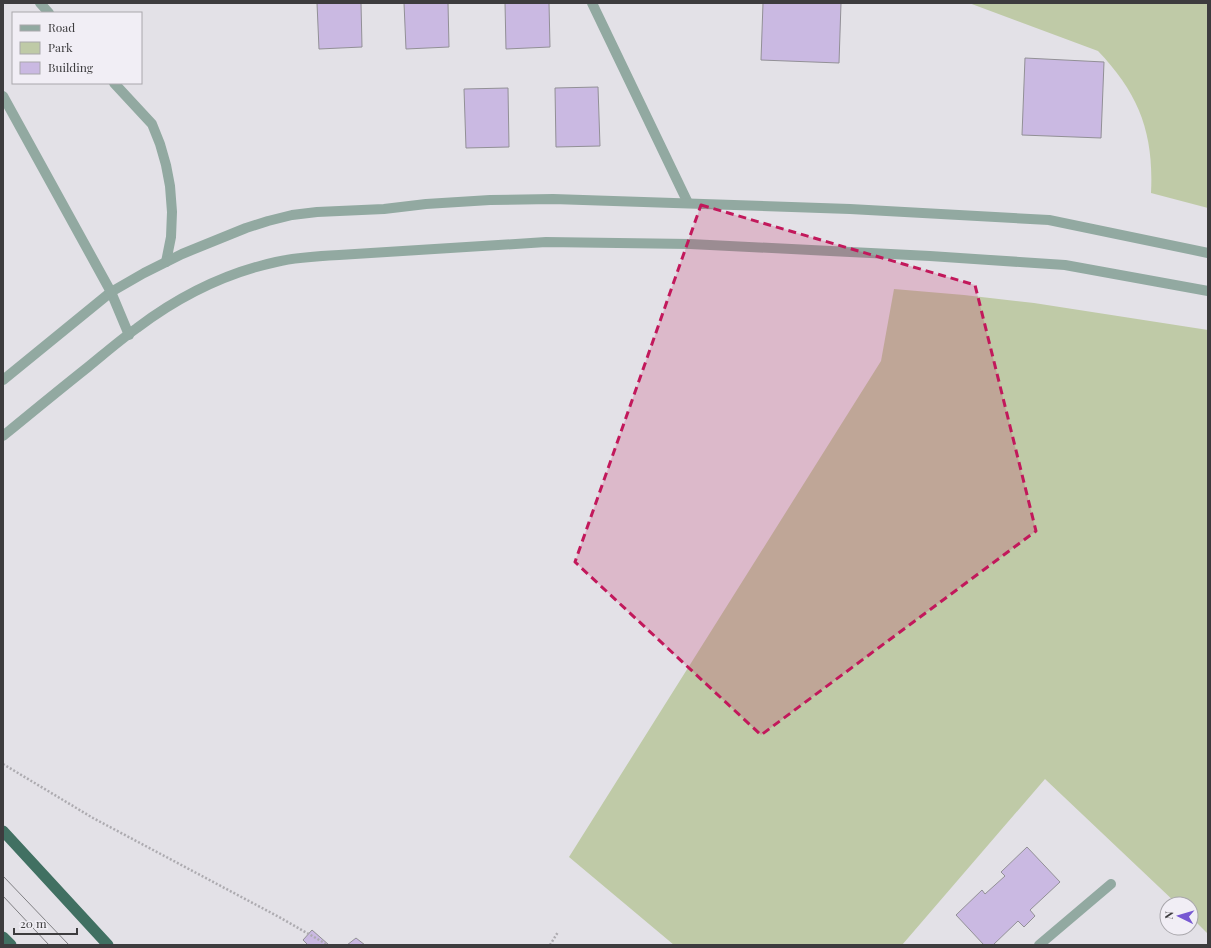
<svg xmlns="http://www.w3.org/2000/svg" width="1211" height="948" font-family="'Playfair Display',serif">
<rect width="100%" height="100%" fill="#e3e1e7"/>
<g fill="#bfcaa7">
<path d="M969,3h239v205l-57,-15c3,-60 -12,-99 -53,-142z"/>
<polygon points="894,289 964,295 1034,303 1208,330 1208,934 1191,917 1191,904 1177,904 1045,779 902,945 674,945 569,857 881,361"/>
</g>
<g fill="#cab9e2" stroke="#929096">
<polygon points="317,3 361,3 362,47 319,49"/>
<polygon points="404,3 448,3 449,47 406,49"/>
<polygon points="505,3 549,3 550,47 506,49"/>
<polygon points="763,3 841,3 839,63 761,60"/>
<polygon points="1025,58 1104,62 1101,138 1022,135"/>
<polygon points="598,87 600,146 556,147 555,88"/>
<polygon points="508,88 509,147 466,148 464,89"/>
<polygon points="1027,847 1060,882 1030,910 1035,916 1024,927 1018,921 993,945 984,945 956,915 982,890 985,894 1005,876 1001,872"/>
<polygon points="312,930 329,945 308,945 303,940"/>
<polygon points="356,938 365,945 347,945"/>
</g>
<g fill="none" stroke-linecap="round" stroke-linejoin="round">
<g stroke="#adabb0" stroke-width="2.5" stroke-dasharray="2 2" stroke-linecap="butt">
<polyline points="3,764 93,818 279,917 328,945"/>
<polyline points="550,945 558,932"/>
</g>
<g stroke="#92a9a1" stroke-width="10">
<polyline points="40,3 49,13"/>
<polyline points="592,3 688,203"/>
<polyline points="114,83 152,124 160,144 166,165 170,186 172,212 171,237 166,262"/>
<polyline points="111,292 129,335"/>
<polyline points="3,380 111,292 144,273 182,254 246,228 268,221 292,215 317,212 384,209 426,204 490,200 553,199 850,209 1049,220 1208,253"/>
<path d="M3,436c28,-23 56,-46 85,-69 16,-13 32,-27 49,-39 41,-31 89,-55 139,-66 21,-5 42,-6 63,-7l207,-13 144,2 240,12 135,9 143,26"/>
<polyline points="1039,945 1111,884"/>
</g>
<polyline stroke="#92a9a1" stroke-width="10" points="3,96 111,292"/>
<g stroke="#417062" stroke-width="11">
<polyline points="3,831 108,945"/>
<polyline points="3,937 11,945"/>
</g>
<g stroke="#818084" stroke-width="1">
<polyline points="3,876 69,945"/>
<polyline points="3,896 49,945"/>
</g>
</g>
<path fill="#c2185b" fill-opacity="0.2" stroke="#c2185b" stroke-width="3" stroke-dasharray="8 5" stroke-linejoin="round" d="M701,205l274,80 61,246 -275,204 -186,-173z"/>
<rect width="1211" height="948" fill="none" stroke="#3d3c3e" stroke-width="8"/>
<rect x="12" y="12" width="130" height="72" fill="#f1eef5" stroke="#a9a7ac"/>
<rect x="20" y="25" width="20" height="6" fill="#92a9a1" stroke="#a9a7ac"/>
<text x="48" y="32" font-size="12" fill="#3d3c3e">Road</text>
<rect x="20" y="42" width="20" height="12" fill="#bfcaa7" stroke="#a9a7ac"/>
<text x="48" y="52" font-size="12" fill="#3d3c3e">Park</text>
<rect x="20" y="62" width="20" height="12" fill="#cab9e2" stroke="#a9a7ac"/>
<text x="48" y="72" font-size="12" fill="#3d3c3e">Building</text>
<g transform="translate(1179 916) rotate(275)"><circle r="19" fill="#f1eef5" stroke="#a9a7ac"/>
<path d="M0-3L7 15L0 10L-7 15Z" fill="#7758d2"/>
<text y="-6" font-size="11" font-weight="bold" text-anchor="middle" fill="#3d3c3e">N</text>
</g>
<path d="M14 928v6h63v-6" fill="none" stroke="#3d3c3e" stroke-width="2"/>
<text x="20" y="928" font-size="12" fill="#3d3c3e" stroke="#f1eef5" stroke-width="3" paint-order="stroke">20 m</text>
</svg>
